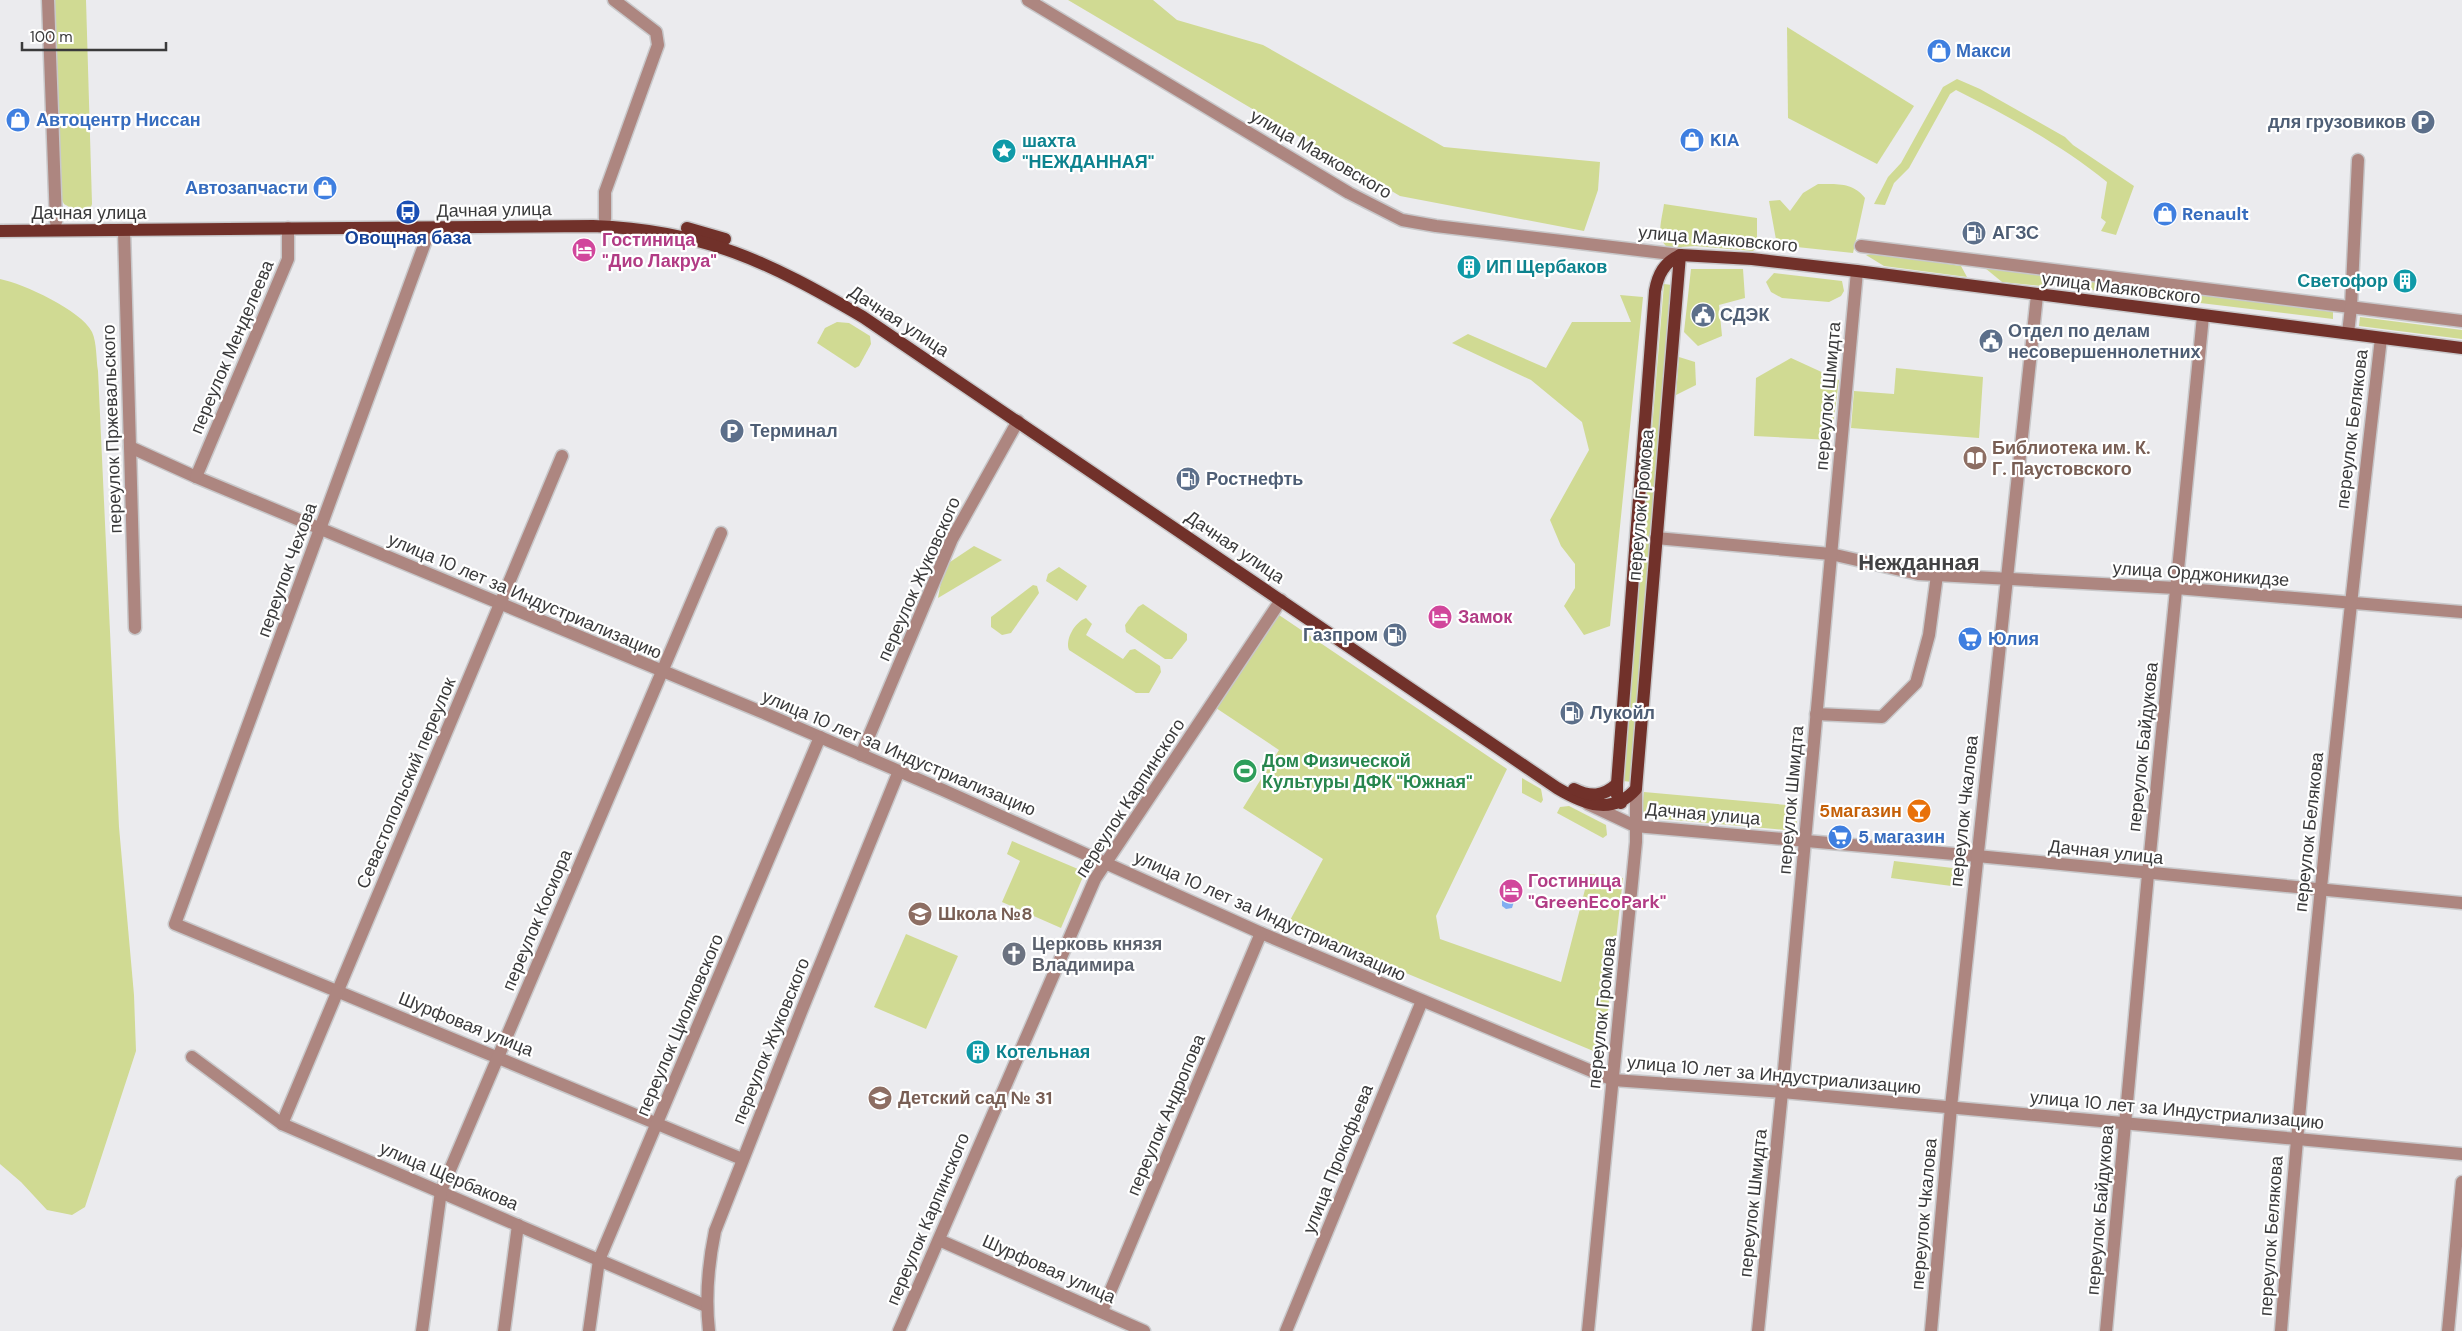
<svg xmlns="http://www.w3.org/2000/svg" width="2462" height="1331" font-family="'DM Sans',sans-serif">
<rect width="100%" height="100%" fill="#ebebee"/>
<g fill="#d0da93">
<polygon points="54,0 86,0 92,204 90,210 80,213 64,204 61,198"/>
<polygon points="1068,0 1153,0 1177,20 1263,45 1444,147 1600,162 1598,190 1584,231 1400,196"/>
<polygon points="1787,27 1914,106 1877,164 1788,118"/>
<path d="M1957,79l23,10 85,48 8,8 61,41 -18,49 -15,-4 5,-9 -5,-4 6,-36c-45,-37 -99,-66 -151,-92l-6,4 -41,74 -15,15 -9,22 -11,-1 14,-27 13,-14 42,-76z"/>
<path d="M1818,184c18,0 35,-2 47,14l-12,55 -76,-8 -8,-44 11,-1 10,11 13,-18z"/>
<path d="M1664,204l93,14v29l-4,4 -58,-5 -27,2c-13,-11 -6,-28 -4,-44z"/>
<polygon points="1876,253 1961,266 1967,277 1884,266 1866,255"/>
<polygon points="1985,268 2056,277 2056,284 2051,287 2002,282"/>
<polygon points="1691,269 1743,269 1745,298 1719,305 1722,336 1698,346 1684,332"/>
<polygon points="1774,273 1842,281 1844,291 1841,296 1829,302 1782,298 1771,292 1766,282"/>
<polygon points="2075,278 2333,312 2333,319 2075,288"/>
<path d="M0,279c24,5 81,31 92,53 5,11 4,27 6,39l21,456 15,168 2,56 -51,156 -13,8 -25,-5 -26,-28 -21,-18z"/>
<polygon points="1664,284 1672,285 1632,782 1623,781"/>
<polygon points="1620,295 1643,297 1610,626 1584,635 1564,606 1575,588 1575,564 1561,546 1550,520 1589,450 1582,422 1531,380 1452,343 1468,334 1546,368 1572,322 1631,322"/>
<polygon points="2360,317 2462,330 2462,339 2359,326"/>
<polygon points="837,322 849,323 870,336 871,344 859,366 855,368 817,343 825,328"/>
<polygon points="1679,357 1695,362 1696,385 1676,395"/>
<polygon points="1791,358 1839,380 1831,440 1754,436 1756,378"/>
<polygon points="1896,368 1983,377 1979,438 1851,428 1854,391 1894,394"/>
<polygon points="974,546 1002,560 938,598 944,566"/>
<polygon points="1059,567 1087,586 1077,601 1046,581 1048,574"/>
<polygon points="1033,585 1037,586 1039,593 1011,633 1002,635 991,627 991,617"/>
<polygon points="1143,604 1187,634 1187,640 1172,659 1165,659 1126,632 1125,625 1138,607"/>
<polygon points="1279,615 1507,769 1436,916 1440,939 1561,982 1589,874 1623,878 1603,1055 1288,924 1323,859 1243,808 1279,750 1216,708"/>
<path d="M1086,618l6,6 -6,11 37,24 7,-9 5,-1 25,17 1,6 -12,21h-13l-67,-43c-4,-11 6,-28 17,-32z"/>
<polygon points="1522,778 1541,789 1543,800 1541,803 1522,793"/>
<polygon points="1644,792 1798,806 1796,831 1641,817"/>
<polygon points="1569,806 1606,825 1607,835 1603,838 1557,813 1560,807"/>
<polygon points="1012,841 1085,872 1061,928 1002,902 1020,861 1007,854"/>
<polygon points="1894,861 1961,869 1959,887 1891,878"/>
<polygon points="906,934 958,956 926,1029 874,1007"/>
</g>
<polygon fill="#81aef1" points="1514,882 1519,886 1512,908 1506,909 1502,906 1502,901 1507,896 1507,888 1512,887"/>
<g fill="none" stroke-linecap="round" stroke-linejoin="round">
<defs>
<g id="minor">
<polyline points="48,0 56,222"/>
<polyline points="1028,0 1349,193 1402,220 1436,226 1680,255"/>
<polyline points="605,219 605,192 658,45 656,32 614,0"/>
<polyline points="426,228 426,240 175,924 742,1159"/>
<polyline points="124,230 135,628"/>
<polyline points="1861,246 2462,321"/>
<polyline points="2348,333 2351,307 2358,160"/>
<polyline points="130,447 196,477 764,713 943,790 1261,933 1613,1080 1782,1092 2462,1154"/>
<polyline points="196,477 288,259 288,228"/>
<polyline points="1656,538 1831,554 1918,574 2176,588 2462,612"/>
<polyline points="1816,714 1882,717 1916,683 1929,635 1937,575"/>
<polyline points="861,755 952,539 1018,421"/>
<polyline points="1588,804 1635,826 1977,856 2462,903"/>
<polyline points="192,1057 282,1124 706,1306"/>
<polyline points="282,1124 562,456"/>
<polyline points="939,1240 1144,1331"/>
<polyline points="1102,1311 1261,933"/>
<polyline points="422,1331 441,1191 721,533"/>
<polyline points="504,1331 518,1225"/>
<polyline points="589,1331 599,1260 820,737"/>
<path d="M709,1331c-4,-35 -1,-66 6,-100l86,-219 98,-241"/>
<polyline points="899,1331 1095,879 1281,600"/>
<polyline points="1286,1331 1422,1001"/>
<polyline points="1588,1331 1636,842 1636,789"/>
<polyline points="1758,1331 1782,1092 1857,271"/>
<polyline points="1931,1331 1951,1107 2037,295"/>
<polyline points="2106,1331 2148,874 2203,316"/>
<path d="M2281,1331c26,-332 62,-663 100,-993"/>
<polyline points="2448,1331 2462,1182"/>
</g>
<g id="major">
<polyline points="687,228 725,239"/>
<path d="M0,231l593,-5c111,4 176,36 270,91l694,471c27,16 55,28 79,1l44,-534c-16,8 -22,19 -25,36l-38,493v11l4,8"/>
<polyline points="1680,255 1752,259 1857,271 2462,348"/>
<path d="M1574,789c16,8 29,8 43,-5"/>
</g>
</defs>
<use href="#minor" stroke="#c8c8ca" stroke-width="15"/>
<use href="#major" stroke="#c8c8ca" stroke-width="15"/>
<use href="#minor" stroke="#ad8680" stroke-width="12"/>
<use href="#major" stroke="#71312a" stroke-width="12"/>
</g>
<defs>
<symbol id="shop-disc" viewBox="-11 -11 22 22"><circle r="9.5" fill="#3f7fe0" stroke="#fff"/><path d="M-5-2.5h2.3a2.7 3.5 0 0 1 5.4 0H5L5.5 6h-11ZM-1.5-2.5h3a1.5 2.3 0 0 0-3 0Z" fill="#fff"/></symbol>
<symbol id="parking-disc" viewBox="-11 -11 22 22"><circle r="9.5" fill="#5c6f8a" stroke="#fff"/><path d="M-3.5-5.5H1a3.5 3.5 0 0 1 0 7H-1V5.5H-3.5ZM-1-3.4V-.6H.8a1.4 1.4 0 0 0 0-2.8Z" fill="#fff"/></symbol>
<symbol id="sight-disc" viewBox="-11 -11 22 22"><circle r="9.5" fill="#0f9aa8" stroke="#fff"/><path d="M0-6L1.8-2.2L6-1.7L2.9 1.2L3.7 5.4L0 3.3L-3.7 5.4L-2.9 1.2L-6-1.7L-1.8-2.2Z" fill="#fff"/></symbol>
<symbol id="bus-disc" viewBox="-11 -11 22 22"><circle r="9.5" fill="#1a4fb4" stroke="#fff"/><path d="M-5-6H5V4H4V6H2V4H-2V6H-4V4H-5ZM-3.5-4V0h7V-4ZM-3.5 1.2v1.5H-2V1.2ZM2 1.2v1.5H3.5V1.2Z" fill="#fff"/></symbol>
<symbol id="fuel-disc" viewBox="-11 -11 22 22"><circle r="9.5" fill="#5c6f8a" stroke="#fff"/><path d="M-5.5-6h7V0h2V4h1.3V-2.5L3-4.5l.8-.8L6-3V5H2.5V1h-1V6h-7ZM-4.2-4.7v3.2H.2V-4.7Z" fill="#fff"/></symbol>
<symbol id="hotel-disc" viewBox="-11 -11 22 22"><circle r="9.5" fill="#d1479c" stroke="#fff"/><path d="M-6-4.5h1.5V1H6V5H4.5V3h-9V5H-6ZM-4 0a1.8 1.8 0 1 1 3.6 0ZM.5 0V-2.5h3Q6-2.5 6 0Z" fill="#fff"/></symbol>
<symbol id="building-disc" viewBox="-11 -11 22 22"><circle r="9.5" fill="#0f9aa8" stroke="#fff"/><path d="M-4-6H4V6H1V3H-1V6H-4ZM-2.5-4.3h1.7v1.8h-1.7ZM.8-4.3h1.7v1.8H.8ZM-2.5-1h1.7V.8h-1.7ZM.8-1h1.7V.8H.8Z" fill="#fff"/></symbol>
<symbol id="civic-disc" viewBox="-11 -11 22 22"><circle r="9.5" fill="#5c6f8a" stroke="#fff"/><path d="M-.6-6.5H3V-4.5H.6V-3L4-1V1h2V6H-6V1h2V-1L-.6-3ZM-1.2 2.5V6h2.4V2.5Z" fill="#fff"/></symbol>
<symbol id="library-disc" viewBox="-11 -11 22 22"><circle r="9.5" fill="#8d6e63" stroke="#fff"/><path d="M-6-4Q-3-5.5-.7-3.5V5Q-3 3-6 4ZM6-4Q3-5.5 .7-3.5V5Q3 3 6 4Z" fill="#fff"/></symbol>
<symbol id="supermarket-disc" viewBox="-11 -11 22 22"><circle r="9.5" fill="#3f7fe0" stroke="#fff"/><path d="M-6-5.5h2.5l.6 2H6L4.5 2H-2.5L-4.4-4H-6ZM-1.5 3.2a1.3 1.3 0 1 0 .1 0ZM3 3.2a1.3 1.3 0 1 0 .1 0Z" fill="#fff"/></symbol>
<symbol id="stadium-disc" viewBox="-11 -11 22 22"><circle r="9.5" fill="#2e9e5b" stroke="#fff"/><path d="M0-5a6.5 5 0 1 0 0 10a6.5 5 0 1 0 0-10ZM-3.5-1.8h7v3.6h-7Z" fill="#fff"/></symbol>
<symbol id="bar-disc" viewBox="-11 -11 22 22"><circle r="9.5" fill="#e8710a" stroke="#fff"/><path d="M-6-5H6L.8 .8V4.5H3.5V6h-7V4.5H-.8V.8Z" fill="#fff"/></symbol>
<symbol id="school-disc" viewBox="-11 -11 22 22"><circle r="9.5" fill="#8d6e63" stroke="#fff"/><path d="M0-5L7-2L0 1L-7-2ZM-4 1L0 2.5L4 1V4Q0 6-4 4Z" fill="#fff"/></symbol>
<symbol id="church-disc" viewBox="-11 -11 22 22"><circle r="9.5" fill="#6b7280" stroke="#fff"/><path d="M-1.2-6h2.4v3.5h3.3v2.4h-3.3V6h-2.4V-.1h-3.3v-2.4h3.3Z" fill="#fff"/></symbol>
</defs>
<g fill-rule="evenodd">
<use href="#shop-disc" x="1925" y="37" width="28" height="28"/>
<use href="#shop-disc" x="4" y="106" width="28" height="28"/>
<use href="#parking-disc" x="2409" y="108" width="28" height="28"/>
<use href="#shop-disc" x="1678" y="126" width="28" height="28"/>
<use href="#sight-disc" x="990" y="137" width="28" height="28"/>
<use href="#shop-disc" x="311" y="174" width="28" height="28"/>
<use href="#bus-disc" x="394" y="198" width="28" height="28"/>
<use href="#shop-disc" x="2151" y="200" width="28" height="28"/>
<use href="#fuel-disc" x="1960" y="219" width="28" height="28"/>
<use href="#hotel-disc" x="570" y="236" width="28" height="28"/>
<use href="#building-disc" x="1455" y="253" width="28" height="28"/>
<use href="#building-disc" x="2391" y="267" width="28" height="28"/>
<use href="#civic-disc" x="1689" y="301" width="28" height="28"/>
<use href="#civic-disc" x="1977" y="327" width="28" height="28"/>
<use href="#parking-disc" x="718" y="417" width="28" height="28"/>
<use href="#library-disc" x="1961" y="444" width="28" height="28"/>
<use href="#fuel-disc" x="1174" y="465" width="28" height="28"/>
<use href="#hotel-disc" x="1426" y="603" width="28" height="28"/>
<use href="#fuel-disc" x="1381" y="621" width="28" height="28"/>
<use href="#supermarket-disc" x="1956" y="625" width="28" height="28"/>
<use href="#fuel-disc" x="1558" y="699" width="28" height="28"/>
<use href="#stadium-disc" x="1231" y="757" width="28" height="28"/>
<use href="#bar-disc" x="1905" y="797" width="28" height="28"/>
<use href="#supermarket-disc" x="1826" y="823" width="28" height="28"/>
<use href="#hotel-disc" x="1497" y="877" width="28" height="28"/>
<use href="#school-disc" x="906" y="900" width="28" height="28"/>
<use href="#church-disc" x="1000" y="940" width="28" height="28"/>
<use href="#building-disc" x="964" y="1038" width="28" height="28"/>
<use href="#school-disc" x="866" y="1084" width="28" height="28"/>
</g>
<g text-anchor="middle" stroke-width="4.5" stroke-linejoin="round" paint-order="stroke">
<g font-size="18" font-weight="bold" fill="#366cbe" stroke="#fff" text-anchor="start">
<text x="1956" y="57">Макси</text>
<text x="36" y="126">Автоцентр Ниссан</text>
<text x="1710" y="146">KIA</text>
<text x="308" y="194" text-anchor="end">Автозапчасти</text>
<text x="2182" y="220">Renault</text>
<text x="1988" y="645">Юлия</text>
<text x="1858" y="843">5 магазин</text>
</g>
<g font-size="18" font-weight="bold" fill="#4e5e75" stroke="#fff" text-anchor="start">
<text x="2406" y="128" text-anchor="end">для грузовиков</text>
<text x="1992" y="239">АГЗС</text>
<text x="1720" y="321">СДЭК</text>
<text x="2008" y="337">Отдел по делам<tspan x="2008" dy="21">несовершеннолетних</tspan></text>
<text x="750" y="437">Терминал</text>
<text x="1206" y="485">Ростнефть</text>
<text x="1378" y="641" text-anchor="end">Газпром</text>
<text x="1590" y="719">Лукойл</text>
</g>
<g font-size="18" font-weight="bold" fill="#0d838f" stroke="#fff" text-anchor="start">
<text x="1022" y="147">шахта<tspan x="1022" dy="21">"НЕЖДАННАЯ"</tspan></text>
<text x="1486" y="273">ИП Щербаков</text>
<text x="2388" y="287" text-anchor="end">Светофор</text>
<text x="996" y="1058">Котельная</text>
</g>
<g font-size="18" fill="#3a3a3b" stroke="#fff">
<text transform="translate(1321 154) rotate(30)" y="6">улица Маяковского</text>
<text transform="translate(494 210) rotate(-1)" y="6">Дачная улица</text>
<text x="89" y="219">Дачная улица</text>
<text transform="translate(1718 239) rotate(5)" y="6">улица Маяковского</text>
<text transform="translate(2121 288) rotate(7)" y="6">улица Маяковского</text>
<text transform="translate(899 321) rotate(33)" y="6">Дачная улица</text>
<text transform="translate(232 347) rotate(-67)" y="6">переулок Менделеева</text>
<text transform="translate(1828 396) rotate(-85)" y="6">переулок Шмидта</text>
<text transform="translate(112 429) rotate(-92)" y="6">переулок Пржевальского</text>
<text transform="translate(2352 429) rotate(-83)" y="6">переулок Белякова</text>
<text transform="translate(1641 505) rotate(-85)" y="6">переулок Громова</text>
<text transform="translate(1235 547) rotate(34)" y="6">Дачная улица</text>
<text transform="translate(287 570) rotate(-70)" y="6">переулок Чехова</text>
<text transform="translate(2201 574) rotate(4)" y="6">улица Орджоникидзе</text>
<text transform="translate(919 579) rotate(-66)" y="6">переулок Жуковского</text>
<text transform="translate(525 596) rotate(23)" y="6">улица 10 лет за Индустриализацию</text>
<text transform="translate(2143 747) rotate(-84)" y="6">переулок Байдукова</text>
<text transform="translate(899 753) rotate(23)" y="6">улица 10 лет за Индустриализацию</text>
<text transform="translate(406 783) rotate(-67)" y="6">Севастопольский переулок</text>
<text transform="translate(1130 798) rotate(-57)" y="6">переулок Карпинского</text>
<text transform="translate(1791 800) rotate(-85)" y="6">переулок Шмидта</text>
<text transform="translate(1964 811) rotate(-84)" y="6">переулок Чкалова</text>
<text transform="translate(1703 814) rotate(5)" y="6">Дачная улица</text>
<text transform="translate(2309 832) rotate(-84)" y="6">переулок Белякова</text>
<text transform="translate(2106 852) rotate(6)" y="6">Дачная улица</text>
<text transform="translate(1270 916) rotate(24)" y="6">улица 10 лет за Индустриализацию</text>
<text transform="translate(537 920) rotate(-67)" y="6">переулок Косиора</text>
<text transform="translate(1602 1013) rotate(-84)" y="6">переулок Громова</text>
<text transform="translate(466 1024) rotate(22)" y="6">Шурфовая улица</text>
<text transform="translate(680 1025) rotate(-67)" y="6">переулок Циолковского</text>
<text transform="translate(771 1041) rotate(-68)" y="6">переулок Жуковского</text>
<text transform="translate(1774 1075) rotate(5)" y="6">улица 10 лет за Индустриализацию</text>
<text transform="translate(2177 1110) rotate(5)" y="6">улица 10 лет за Индустриализацию</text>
<text transform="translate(1166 1115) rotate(-67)" y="6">переулок Андропова</text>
<text transform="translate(1338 1159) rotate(-68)" y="6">улица Прокофьева</text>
<text transform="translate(449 1176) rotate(23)" y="6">улица Щербакова</text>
<text transform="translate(1753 1203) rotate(-84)" y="6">переулок Шмидта</text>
<text transform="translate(2100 1210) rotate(-85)" y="6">переулок Байдукова</text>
<text transform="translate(1924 1214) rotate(-85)" y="6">переулок Чкалова</text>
<text transform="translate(928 1219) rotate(-67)" y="6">переулок Карпинского</text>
<text transform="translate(2271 1236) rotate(-86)" y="6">переулок Белякова</text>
<text transform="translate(1049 1269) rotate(24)" y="6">Шурфовая улица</text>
</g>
<g font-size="18" font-weight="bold" fill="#164399" stroke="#fff">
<text x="408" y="244">Овощная база</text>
</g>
<g font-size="18" font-weight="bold" fill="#b23c85" stroke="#fff" text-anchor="start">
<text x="602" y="246">Гостиница<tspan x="602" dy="21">"Дио Лакруа"</tspan></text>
<text x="1458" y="623">Замок</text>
<text x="1528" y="887">Гостиница<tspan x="1528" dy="21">"GreenEcoPark"</tspan></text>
</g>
<g font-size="18" font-weight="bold" fill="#785e54" stroke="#fff" text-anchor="start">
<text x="1992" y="454">Библиотека им. К.<tspan x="1992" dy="21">Г. Паустовского</tspan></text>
<text x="938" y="920">Школа №8</text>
<text x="898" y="1104">Детский сад № 31</text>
</g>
<g font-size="18" font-weight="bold" fill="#27864d" stroke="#fff" text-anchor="start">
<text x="1262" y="767">Дом Физической<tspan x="1262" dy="21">Культуры ДФК "Южная"</tspan></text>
</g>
<g font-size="18" font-weight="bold" fill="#c56008" stroke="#fff" text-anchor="end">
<text x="1902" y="817">5магазин</text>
</g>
<g font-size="18" font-weight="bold" fill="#5b616d" stroke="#fff" text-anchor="start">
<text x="1032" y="950">Церковь князя<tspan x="1032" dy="21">Владимира</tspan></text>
</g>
<g font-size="22" font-weight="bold" fill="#424244" stroke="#fff">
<text x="1919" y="570">Нежданная</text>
</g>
</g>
<path d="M22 42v8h144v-8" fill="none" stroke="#3a3a3b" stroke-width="2.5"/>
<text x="30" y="42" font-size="15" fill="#3a3a3b" stroke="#ffffff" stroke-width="4" paint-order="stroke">100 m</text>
</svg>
